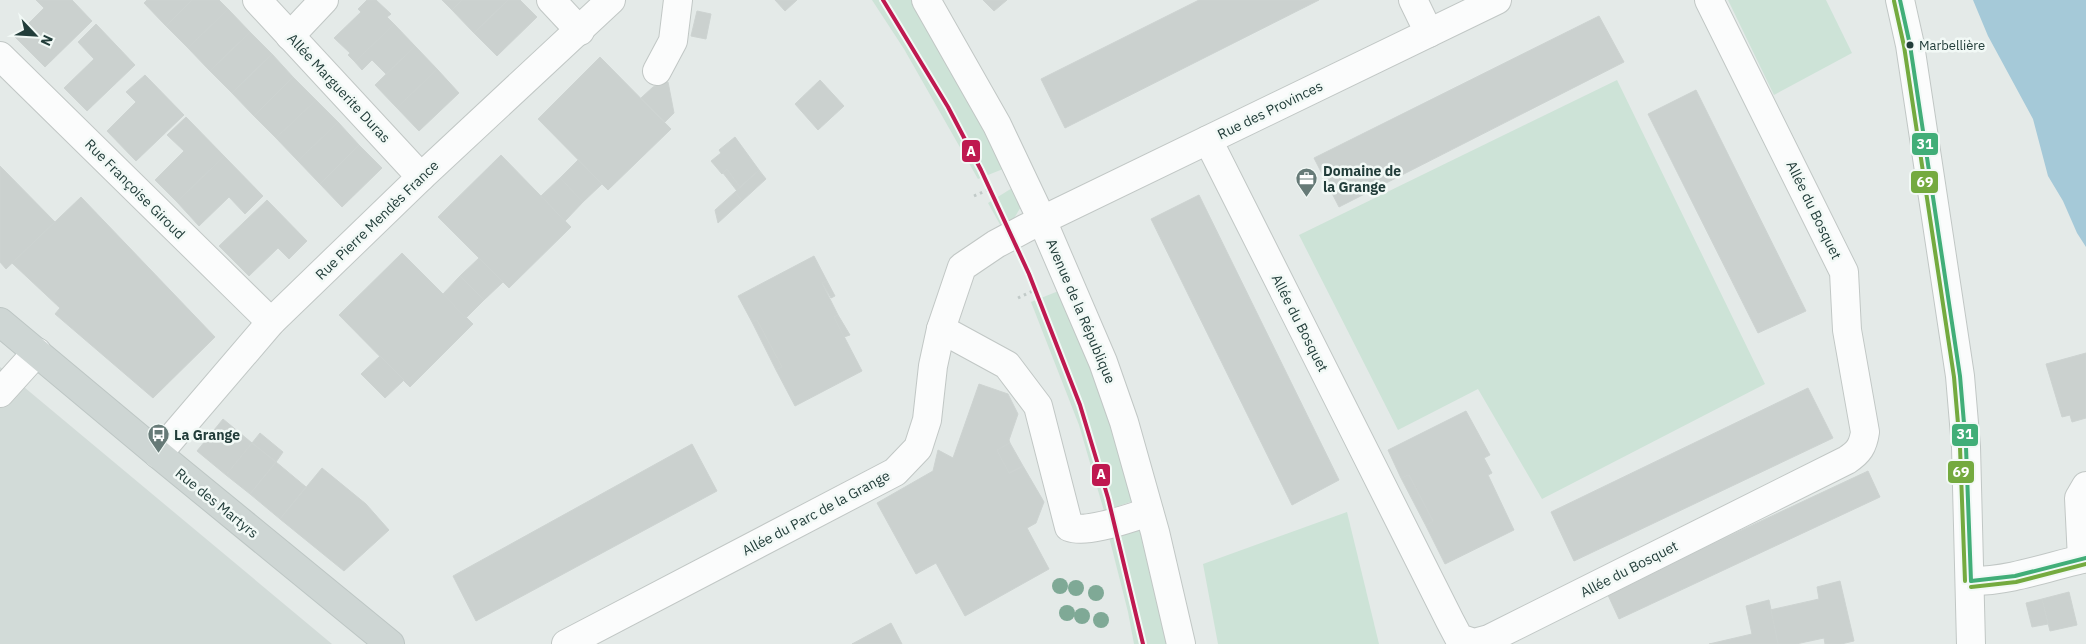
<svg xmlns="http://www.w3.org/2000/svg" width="2086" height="644" font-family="'IBM Plex Sans',sans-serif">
<rect width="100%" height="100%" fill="#e4eae8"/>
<polygon fill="#d2dbd8" points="0,367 332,644 0,644"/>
<g fill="#cde3d7">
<polygon points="872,0 916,0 1008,167 978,179 904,49"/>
<polygon points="1728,0 1826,0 1852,53 1774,95"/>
<polygon points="1617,80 1765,384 1542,499 1478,389 1398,430 1299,235"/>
<polygon points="1017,185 1022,205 1013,220 1002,228 988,203"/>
<polygon points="1061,290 1087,346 1136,500 1104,511 1079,425 1031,302"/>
<polygon points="1347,512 1379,644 1218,644 1203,564"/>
<polygon points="1143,529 1173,644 1134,644 1128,612 1109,537"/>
</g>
<polygon fill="#a5c9d8" points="1973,0 2086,0 2086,247 2077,233 2063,201 2048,176 2033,119 1988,36"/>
<g fill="#cbd1cf" stroke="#cdd3d1">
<polygon points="36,0 72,0 92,21 45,67 15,37 44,8"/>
<polygon points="147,0 192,0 166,26 144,3"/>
<polygon points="192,0 219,0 228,9 188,48 166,26"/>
<polygon points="367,0 376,0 391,14 387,17 394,24 355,62 348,55 350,53 334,38 361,12 358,9"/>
<polygon points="442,0 462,0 452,10"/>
<polygon points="462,0 508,0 474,33 452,10"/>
<polygon points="508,0 520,0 537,17 497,56 474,33"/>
<polygon points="775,0 797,0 785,11"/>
<polygon points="983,0 1007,0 994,11"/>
<polygon points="1199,0 1319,0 1065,128 1041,79"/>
<polygon points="228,9 250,32 210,71 188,48"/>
<polygon points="697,11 711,14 706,39 691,36"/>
<polygon points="1599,16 1624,62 1339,207 1314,158"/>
<polygon points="96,24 135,65 87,111 64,88 94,59 78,42"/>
<polygon points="394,24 415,46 386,74 372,60 362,70 355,62"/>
<polygon points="250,32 272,54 232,93 210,71"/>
<polygon points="415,46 437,69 397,108 375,85"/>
<polygon points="272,54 293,77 254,116 232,93"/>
<polygon points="600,57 671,129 608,190 538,119"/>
<polygon points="437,69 459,93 419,131 397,108"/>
<polygon points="145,75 184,115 136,161 107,131 136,102 126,92"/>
<polygon points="293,77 316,100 276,138 254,116"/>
<polygon points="820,80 844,106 818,130 795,104"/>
<polygon points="668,82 674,113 665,122 641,98 653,87"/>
<polygon points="1696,90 1806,311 1758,333 1648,114"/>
<polygon points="316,100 338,122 298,161 276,138"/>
<polygon points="186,117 224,156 177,202 155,180 184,151 167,135"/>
<polygon points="338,122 359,145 320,184 298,161"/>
<polygon points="735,137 759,170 740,187 727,169 722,174 711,161 721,153 719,150"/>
<polygon points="359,145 382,168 342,207 320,184"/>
<polygon points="501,155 571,227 509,288 438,217"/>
<polygon points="224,156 263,196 245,214 229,197 199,226 177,202"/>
<polygon points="578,160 602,184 583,202 560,178"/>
<polygon points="0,166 55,222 6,269 0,262"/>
<polygon points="727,169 740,187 737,191 723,173"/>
<polygon points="759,170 766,179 742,201 735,192"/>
<polygon points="560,178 583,202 565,221 541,196"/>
<polygon points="735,192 742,201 718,223 715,210"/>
<polygon points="1199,195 1339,480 1292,505 1151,219"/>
<polygon points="81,197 215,337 153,398 55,314 60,308 12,263"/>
<polygon points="267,200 307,241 289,259 278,248 249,276 219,246"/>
<polygon points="402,253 473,324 410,387 339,315"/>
<polygon points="814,256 827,281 822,283 838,315 834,317 862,371 795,406 776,370 782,367 757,320 752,322 738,296"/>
<polygon points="479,258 503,282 484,300 460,276"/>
<polygon points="460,276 484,300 466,318 443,294"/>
<polygon points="827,281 835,296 831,298 822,283"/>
<polygon points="838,315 850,335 844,337 834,317"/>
<polygon points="757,320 782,367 776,370 752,322"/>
<polygon points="2086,353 2086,418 2072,422 2070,415 2062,417 2046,364"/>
<polygon points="380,356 404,380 385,398 361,374"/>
<polygon points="979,384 1008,394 1018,414 1009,440 1010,443 997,450 1009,473 1023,466 1044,502 1036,523 1027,528 1049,569 965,616 936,563 916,574 877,503 933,471 938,450 953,458"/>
<polygon points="1808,388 1833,438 1574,561 1551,512"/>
<polygon points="1466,411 1490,455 1484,458 1492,473 1488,475 1514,530 1445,564 1426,526 1433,521 1409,475 1401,478 1388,450"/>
<polygon points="223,419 252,443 226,475 197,451"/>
<polygon points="260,433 283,452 276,462 252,443"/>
<polygon points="252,443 276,462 250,494 226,475"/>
<polygon points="1010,443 1023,466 1009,473 997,450"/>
<polygon points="692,444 717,491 476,621 453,576"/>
<polygon points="276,462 306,487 280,519 250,494"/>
<polygon points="322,468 366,504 389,530 344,571 280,519"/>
<polygon points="1868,471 1880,497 1619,619 1607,593"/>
<polygon points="1409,475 1433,521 1426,526 1401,478"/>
<polygon points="1840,581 1854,641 1841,644 1825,644 1824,638 1796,644 1778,644 1770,610 1819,599 1817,587"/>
<polygon points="2069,592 2077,625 2050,631 2042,599"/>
<polygon points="2042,599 2048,624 2032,627 2026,603"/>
<polygon points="1769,600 1778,644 1709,644 1752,634 1746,606"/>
<polygon points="891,623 902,644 852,644"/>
</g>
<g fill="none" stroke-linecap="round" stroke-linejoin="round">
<defs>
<g id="minor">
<polyline points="257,0 421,177"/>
<polyline points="551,0 580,31"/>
<polyline points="926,0 997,125 1042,220 1103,362 1124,422 1155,532 1181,644"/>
<polyline points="1413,0 1429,33"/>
<polyline points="1900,0 1910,45 1960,376 1966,447 1971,644"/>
<polyline points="290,36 324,0"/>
<polyline points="0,56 271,322"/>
<polyline points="657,71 673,41 678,0"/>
<path d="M1208,140l242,481 9,17 15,5 15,-4 358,-179c12,-8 16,-14 18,-28l-18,-102 -3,-58 -135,-272"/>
<path d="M941,329l66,36 31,41 31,121c19,7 60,-9 80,-15"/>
<polyline points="0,393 37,352"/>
<polyline points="158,454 271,322 421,177 611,0"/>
<polyline points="2082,559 2079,498 2086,486"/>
<path d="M1971,581c40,0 76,-14 115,-23"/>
<polyline points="566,644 895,472 918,448 927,420 933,366 941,329 962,267 996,244 1026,228 1497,0"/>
</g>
<polyline id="major" points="0,322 158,454 390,644"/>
</defs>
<use href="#minor" stroke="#c1c7c5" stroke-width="30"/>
<use href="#major" stroke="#bdc6c4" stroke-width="30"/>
<g stroke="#c1cac8" stroke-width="3" stroke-dasharray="2.5 4" stroke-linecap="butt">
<polyline points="974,196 992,188"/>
<polyline points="1018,298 1037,289"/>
</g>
<use href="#minor" stroke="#fbfcfc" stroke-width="28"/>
<use href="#major" stroke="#ced6d4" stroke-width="28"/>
<defs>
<g id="bus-1">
<polyline points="1900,0 1910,45 1960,376 1966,447 1971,581"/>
<polyline points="1971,581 2015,576 2086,558"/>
</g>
<g id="bus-2">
<polyline points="1894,1 1904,46 1954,377 1960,447 1965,581"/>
<polyline points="1971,587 2016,582 2086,564"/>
</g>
</defs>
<use href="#bus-1" stroke="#f2f9f6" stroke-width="8"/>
<use href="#bus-2" stroke="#f2f9f6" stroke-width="8"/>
<use href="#bus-1" stroke="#41ae78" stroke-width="4"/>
<use href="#bus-2" stroke="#74aa3f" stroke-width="4"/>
<defs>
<polyline id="tram-1" points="883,0 948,107 981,170 1029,274 1080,405 1108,498 1143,644"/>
</defs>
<use href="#tram-1" stroke="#f2f9f6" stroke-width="8"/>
<use href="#tram-1" stroke="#bf1950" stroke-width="4"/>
</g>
<g fill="#7fa996">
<circle cx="1060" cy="586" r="8"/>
<circle cx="1076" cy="588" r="8"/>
<circle cx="1096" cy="593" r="8"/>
<circle cx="1067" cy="613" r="8"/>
<circle cx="1082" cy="616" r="8"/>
<circle cx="1101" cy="620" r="8"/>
</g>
<defs>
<symbol id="office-pin" viewBox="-11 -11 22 30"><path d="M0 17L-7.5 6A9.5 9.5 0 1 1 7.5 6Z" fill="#667a77" stroke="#f2f9f6"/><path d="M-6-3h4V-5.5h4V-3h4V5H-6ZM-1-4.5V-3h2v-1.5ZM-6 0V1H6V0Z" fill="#fff"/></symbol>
<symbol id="bus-pin" viewBox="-11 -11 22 30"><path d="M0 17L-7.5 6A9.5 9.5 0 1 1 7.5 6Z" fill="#667a77" stroke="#f2f9f6"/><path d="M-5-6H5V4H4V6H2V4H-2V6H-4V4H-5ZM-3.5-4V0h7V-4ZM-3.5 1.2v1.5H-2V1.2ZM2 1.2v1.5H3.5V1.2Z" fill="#fff"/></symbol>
</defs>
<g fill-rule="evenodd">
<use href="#office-pin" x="1294" y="166" width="25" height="34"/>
<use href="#bus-pin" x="146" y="422" width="25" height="34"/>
</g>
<circle fill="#223d3a" stroke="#f2f9f6" stroke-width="2" cx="1910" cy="45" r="4.5"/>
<g text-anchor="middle" stroke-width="5" stroke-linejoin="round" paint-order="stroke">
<g font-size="13" fill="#223d3a" stroke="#f2f9f6" text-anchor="start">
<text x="1919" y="50">Marbellière</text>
</g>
<g font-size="14" fill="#223d3a" stroke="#f2f9f6">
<text transform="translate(339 88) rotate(47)" y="5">Allée Marguerite Duras</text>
<text transform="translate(1270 110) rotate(-26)" y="5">Rue des Provinces</text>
<text transform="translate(135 189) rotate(45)" y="5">Rue Françoise Giroud</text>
<text transform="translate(1814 210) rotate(64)" y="5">Allée du Bosquet</text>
<text transform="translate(377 220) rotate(-44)" y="5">Rue Pierre Mendès France</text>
<text transform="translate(1081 311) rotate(67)" y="5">Avenue de la République</text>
<text transform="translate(1300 323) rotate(63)" y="5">Allée du Bosquet</text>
<text transform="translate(217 503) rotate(39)" y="5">Rue des Martyrs</text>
<text transform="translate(816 513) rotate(-28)" y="5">Allée du Parc de la Grange</text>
<text transform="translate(1629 569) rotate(-27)" y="5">Allée du Bosquet</text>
</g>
<g font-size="14" font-weight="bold" fill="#223d3a" stroke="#f2f9f6" text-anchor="start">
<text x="1323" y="176">Domaine de<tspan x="1323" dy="16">la Grange</tspan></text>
<text x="174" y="440">La Grange</text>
</g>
</g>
<g stroke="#f2f9f6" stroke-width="2">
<rect x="1911" y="132" width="28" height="24" rx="5" fill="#41ae78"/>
<rect x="961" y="139" width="20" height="24" rx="5" fill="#bf1950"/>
<rect x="1910" y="170" width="29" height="24" rx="5" fill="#74aa3f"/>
<rect x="1951" y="423" width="28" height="24" rx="5" fill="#41ae78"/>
<rect x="1947" y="460" width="28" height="24" rx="5" fill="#74aa3f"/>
<rect x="1091" y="463" width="20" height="24" rx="5" fill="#bf1950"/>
</g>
<g font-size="14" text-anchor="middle" font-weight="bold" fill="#fff">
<text x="1925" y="149">31</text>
<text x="971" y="156">A</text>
<text x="1925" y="187">69</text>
<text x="1965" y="439">31</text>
<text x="1961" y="477">69</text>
<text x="1101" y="479">A</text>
</g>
<g transform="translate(35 35) rotate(115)" stroke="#f2f9f6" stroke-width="4" paint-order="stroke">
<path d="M0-4L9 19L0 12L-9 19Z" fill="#223d3a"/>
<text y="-8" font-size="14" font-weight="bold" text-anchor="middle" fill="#223d3a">N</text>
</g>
</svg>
